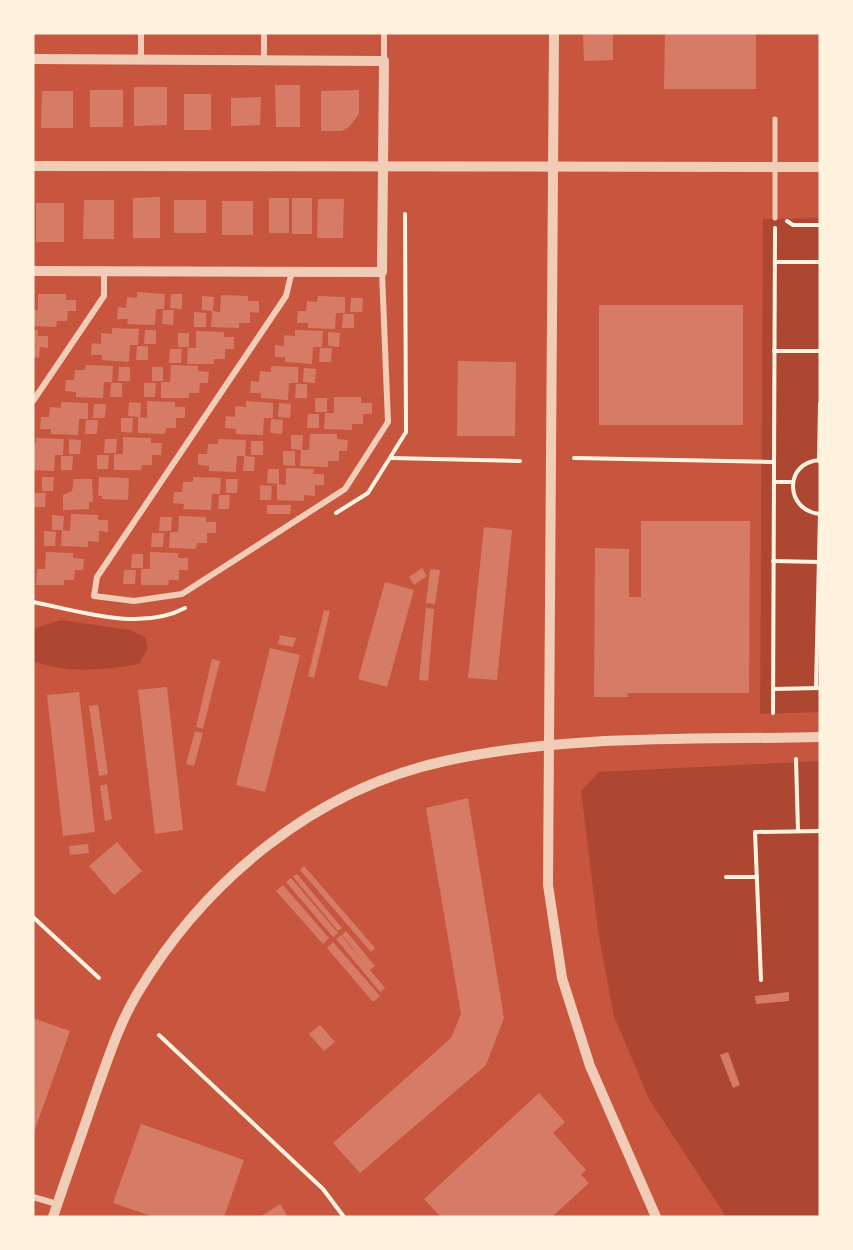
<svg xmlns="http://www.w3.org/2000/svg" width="853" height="1250" font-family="'Roboto Condensed',sans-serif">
<rect width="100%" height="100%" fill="#c8553d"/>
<g fill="#ae4732">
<polygon points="820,218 820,712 760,714 763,219"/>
<path d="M61,620l69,10 15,7 3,11 -9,16c-35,6 -72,10 -106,-3v-32z"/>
<polygon points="820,761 820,1217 726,1217 649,1099 614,1016 599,937 581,791 599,772"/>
</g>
<g fill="#d67c66">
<polygon points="583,33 613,33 613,60 584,61"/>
<polygon points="665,33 756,33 756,89 664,89"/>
<polygon points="275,85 300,85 300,127 276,127"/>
<polygon points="134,87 167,87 167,125 134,126"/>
<rect x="90" y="90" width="33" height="37"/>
<polygon points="359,90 359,114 349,127 342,131 321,131 321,91"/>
<polygon points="42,91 73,91 73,128 41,128"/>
<rect x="184" y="94" width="27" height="36"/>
<polygon points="261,97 260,125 231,126 231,98"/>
<polygon points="160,197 160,238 133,238 133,198"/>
<rect x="269" y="198" width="20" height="35"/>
<rect x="292" y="198" width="20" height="36"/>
<polygon points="318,199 344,199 343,238 317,238"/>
<polygon points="84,200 114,200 114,239 83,239"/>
<rect x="174" y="200" width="32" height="33"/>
<rect x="222" y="201" width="31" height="34"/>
<rect x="36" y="203" width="28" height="39"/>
<polygon points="137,292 165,294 164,309 156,309 155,325 127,324 128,319 117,319 118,307 126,308 127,297 137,298"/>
<polygon points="38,294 66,294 66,300 76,300 76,311 68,311 67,321 57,321 56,327 33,326 33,310 38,310"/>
<polygon points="171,294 182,294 182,309 170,308"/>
<polygon points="221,295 248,296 248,301 259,301 259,313 250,312 250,323 239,323 239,328 211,327 212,311 220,312"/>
<polygon points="202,296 214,297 213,311 202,310"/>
<polygon points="318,296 345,297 345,313 336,313 335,329 308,328 308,323 297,323 298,311 306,311 307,301 317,302"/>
<polygon points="351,298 363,298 362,312 350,312"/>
<rect x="599" y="305" width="144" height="120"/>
<polygon points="163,310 174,310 173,325 162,324"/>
<polygon points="194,312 206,313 206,327 194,327"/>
<polygon points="343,314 354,314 354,328 342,328"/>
<polygon points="112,328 139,329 138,345 130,345 129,362 102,360 102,355 91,355 92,343 101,344 101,333 112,334"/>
<polygon points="33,330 38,330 38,336 48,336 48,348 40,347 39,358 33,357"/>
<polygon points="145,330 156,330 156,344 144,344"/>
<polygon points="295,330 323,331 322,347 313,347 312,364 285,362 285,357 275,357 275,345 284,346 284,335 295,336"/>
<polygon points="196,331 224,332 224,337 234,337 234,349 225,349 225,359 214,359 214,364 187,364 188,348 196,348"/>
<polygon points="328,332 340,333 339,347 328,346"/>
<rect x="178" y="333" width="11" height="14"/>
<polygon points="137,346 148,346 148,360 136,360"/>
<polygon points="320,348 332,348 331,362 319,362"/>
<polygon points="170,349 182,349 181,363 169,363"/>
<polygon points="458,361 516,362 515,436 457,436"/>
<polygon points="86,365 113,366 112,382 104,382 103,398 76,397 76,392 65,391 66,380 74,380 75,370 85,370"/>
<polygon points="171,365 198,366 198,371 209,372 208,383 200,383 199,393 189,393 189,398 161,398 161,382 170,382"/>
<polygon points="271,366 298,367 298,383 289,383 288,400 261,398 261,393 250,393 251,381 259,382 260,371 271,372"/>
<polygon points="119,367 130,367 130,381 118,381"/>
<rect x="152" y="367" width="11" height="14"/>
<polygon points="304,368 316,369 315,383 303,382"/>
<polygon points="111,383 122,383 122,397 110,397"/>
<polygon points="144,383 156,383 155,397 144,397"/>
<polygon points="296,384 307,384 307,398 295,398"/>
<polygon points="334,397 361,397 361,403 372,403 372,414 363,414 363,424 352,424 352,430 324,429 325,413 334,413"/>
<rect x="315" y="398" width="12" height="14"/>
<polygon points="147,401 175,402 175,407 185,407 185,418 176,418 176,428 166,428 165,434 138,433 138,417 147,418"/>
<polygon points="246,401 273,403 273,418 264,418 263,435 236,434 236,429 225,428 226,416 235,417 235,406 246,407"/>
<polygon points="61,402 88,403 88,419 79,419 78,435 51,434 51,429 40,429 41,417 49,417 50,407 61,408"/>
<polygon points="129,402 141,403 140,417 128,416"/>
<polygon points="279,403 291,404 290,418 278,417"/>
<polygon points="94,404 106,404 105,418 93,418"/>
<polygon points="308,414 319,414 319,428 307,428"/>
<polygon points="121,418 133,418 132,433 121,432"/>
<polygon points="271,419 283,420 282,434 270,433"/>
<polygon points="86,420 98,420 97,434 85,434"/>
<polygon points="310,434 337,434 337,439 348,440 347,451 339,451 339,461 328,461 328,467 300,466 301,450 309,450"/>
<polygon points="291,435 303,435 302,450 291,449"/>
<polygon points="123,437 151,438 151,443 162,443 161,455 152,455 152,465 142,465 141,470 114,470 114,454 123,454"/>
<polygon points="36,438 64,439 63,455 55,455 54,471 33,470 33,443 36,443"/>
<polygon points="69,439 81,440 80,454 69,454"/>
<polygon points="105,439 117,439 116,453 104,453"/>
<polygon points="218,439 246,440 245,456 237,456 236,472 209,471 209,466 198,465 198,454 207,454 208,444 218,444"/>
<rect x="251" y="441" width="12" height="14"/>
<polygon points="283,451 295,451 295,466 283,465"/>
<polygon points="97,455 109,455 108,469 97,469"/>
<polygon points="61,456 73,456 72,470 61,470"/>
<polygon points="244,456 255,457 254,471 243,471"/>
<polygon points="286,468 314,469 313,474 324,474 324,485 315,485 315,496 304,495 304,501 277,500 277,484 286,485"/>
<polygon points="268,469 279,469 279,484 267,483"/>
<polygon points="42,477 54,477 53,491 42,491"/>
<polygon points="99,477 129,478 128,500 102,499 102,496 98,496"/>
<polygon points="193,477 221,478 220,494 212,494 211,510 183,509 184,504 173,503 174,492 182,492 183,482 193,482"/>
<polygon points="74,479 92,479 93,502 89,502 89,509 63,510 63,495 72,491"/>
<polygon points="226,479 238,479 237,493 226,493"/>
<polygon points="260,485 272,486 271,500 260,500"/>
<polygon points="35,493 46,493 45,507 34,507"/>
<polygon points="219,495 230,495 229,509 218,509"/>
<polygon points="267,505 291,505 290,514 267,514"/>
<polygon points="71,514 98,515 98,520 108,520 108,532 99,531 99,542 88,541 88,547 61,546 62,530 70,531"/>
<polygon points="52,515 64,516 63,530 52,530"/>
<polygon points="179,516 206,517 206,522 216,522 216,533 207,533 207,543 197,543 196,549 169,548 170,532 178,532"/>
<polygon points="160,517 172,517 171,531 159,531"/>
<polygon points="641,521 750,521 749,693 627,693 628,697 594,697 595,548 629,549 629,597 641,597"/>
<polygon points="484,527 512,530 497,680 468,678"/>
<polygon points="44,531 56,532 55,546 44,546"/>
<polygon points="152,533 164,533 163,547 151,547"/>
<polygon points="46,552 73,553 73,558 84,559 83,570 75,570 74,580 64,580 64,585 36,585 37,569 45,569"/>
<polygon points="150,552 178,553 178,558 188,558 188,570 179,570 179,580 169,580 168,585 141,585 141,569 150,569"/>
<polygon points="132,554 143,554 143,568 131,568"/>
<polygon points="422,568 427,576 414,585 409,577"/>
<polygon points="430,569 440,570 435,604 426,603"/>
<polygon points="124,570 136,570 135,584 123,584"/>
<polygon points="385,582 414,590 387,687 358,679"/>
<polygon points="426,608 434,609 428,681 419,680"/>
<polygon points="324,610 330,611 314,678 308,676"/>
<polygon points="280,635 296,638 293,647 278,644"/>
<polygon points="270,648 300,655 265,792 236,785"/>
<polygon points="212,659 220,661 203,729 196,727"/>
<polygon points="167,687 183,830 155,834 138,690"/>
<polygon points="79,692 95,832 63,836 47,695"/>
<polygon points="98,705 108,774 99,776 89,706"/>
<polygon points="195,731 203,733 194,766 186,764"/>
<polygon points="107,784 112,819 105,821 100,786"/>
<polygon points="468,798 504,1018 486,1065 360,1173 333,1143 451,1038 461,1014 426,808"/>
<polygon points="117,842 142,871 114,895 89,866"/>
<polygon points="88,844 89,853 70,855 69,846"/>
<polygon points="304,866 375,948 371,952 300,870"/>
<polygon points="297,874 342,928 338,931 293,877"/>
<polygon points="291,878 338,933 333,937 286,882"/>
<polygon points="283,885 329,938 323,944 276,891"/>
<polygon points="346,931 375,966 370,970 385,988 380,992 336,939 341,935 366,965 342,935"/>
<polygon points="333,942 380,996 373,1002 327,948"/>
<polygon points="789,992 789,1001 756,1004 755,996"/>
<polygon points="33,1018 70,1031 33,1135"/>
<polygon points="320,1025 335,1042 324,1051 309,1034"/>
<polygon points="728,1052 740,1085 733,1088 720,1055"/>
<polygon points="539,1093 565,1122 553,1133 586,1170 581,1175 589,1183 552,1217 441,1217 424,1199"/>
<polygon points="141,1124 244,1160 224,1217 154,1217 113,1203"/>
<polygon points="280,1204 288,1217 260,1217"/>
</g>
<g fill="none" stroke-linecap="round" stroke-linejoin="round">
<g stroke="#fff3e0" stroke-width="4">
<polyline points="787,221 793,225 820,225"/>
<polyline points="775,262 820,262"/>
<polyline points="774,351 820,351"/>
<polyline points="391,458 520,461"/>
<polyline points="574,458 774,462"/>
<path d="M820,460c-37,2 -35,51 0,54"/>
<polyline points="819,461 820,404"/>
<polyline points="774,482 793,482"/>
<polyline points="336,513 368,493 406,432 405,214"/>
<polyline points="773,561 820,562"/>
<path d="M33,602c47,9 107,30 152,6"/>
<polyline points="816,688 820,514"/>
<polyline points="773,689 820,688"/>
<polyline points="773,713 775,228"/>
<polyline points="796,759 798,831"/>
<polyline points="726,877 757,877"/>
<polyline points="33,917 99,978"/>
<polyline points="761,980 755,832 820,831"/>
<polyline points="159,1035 323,1189 344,1217"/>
</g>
<polyline stroke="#f1ccb7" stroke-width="5" points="775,119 775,218"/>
<g stroke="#f1ccb7" stroke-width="6">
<polyline points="264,33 264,59"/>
<polyline points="141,59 141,33"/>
<polyline points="384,61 384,33"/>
<polyline points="292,271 286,296 97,577 94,596 134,601 182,594 345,489 388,422 382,272"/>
<polyline points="33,401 104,296 104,271"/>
<polyline points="33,1197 57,1204"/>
</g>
<g stroke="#f1ccb7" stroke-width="10">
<polyline points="554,33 548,885 562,978 590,1066 656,1217"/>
<polyline points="33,59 384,61 382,272 33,271"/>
<polyline points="33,166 820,167"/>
<path d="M53,1217c14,-42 29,-83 43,-125 12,-33 23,-68 41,-98 67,-113 178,-205 308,-233 122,-27 251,-21 375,-24"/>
</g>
</g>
<rect width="853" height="1250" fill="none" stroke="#fff3e0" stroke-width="69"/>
</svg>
